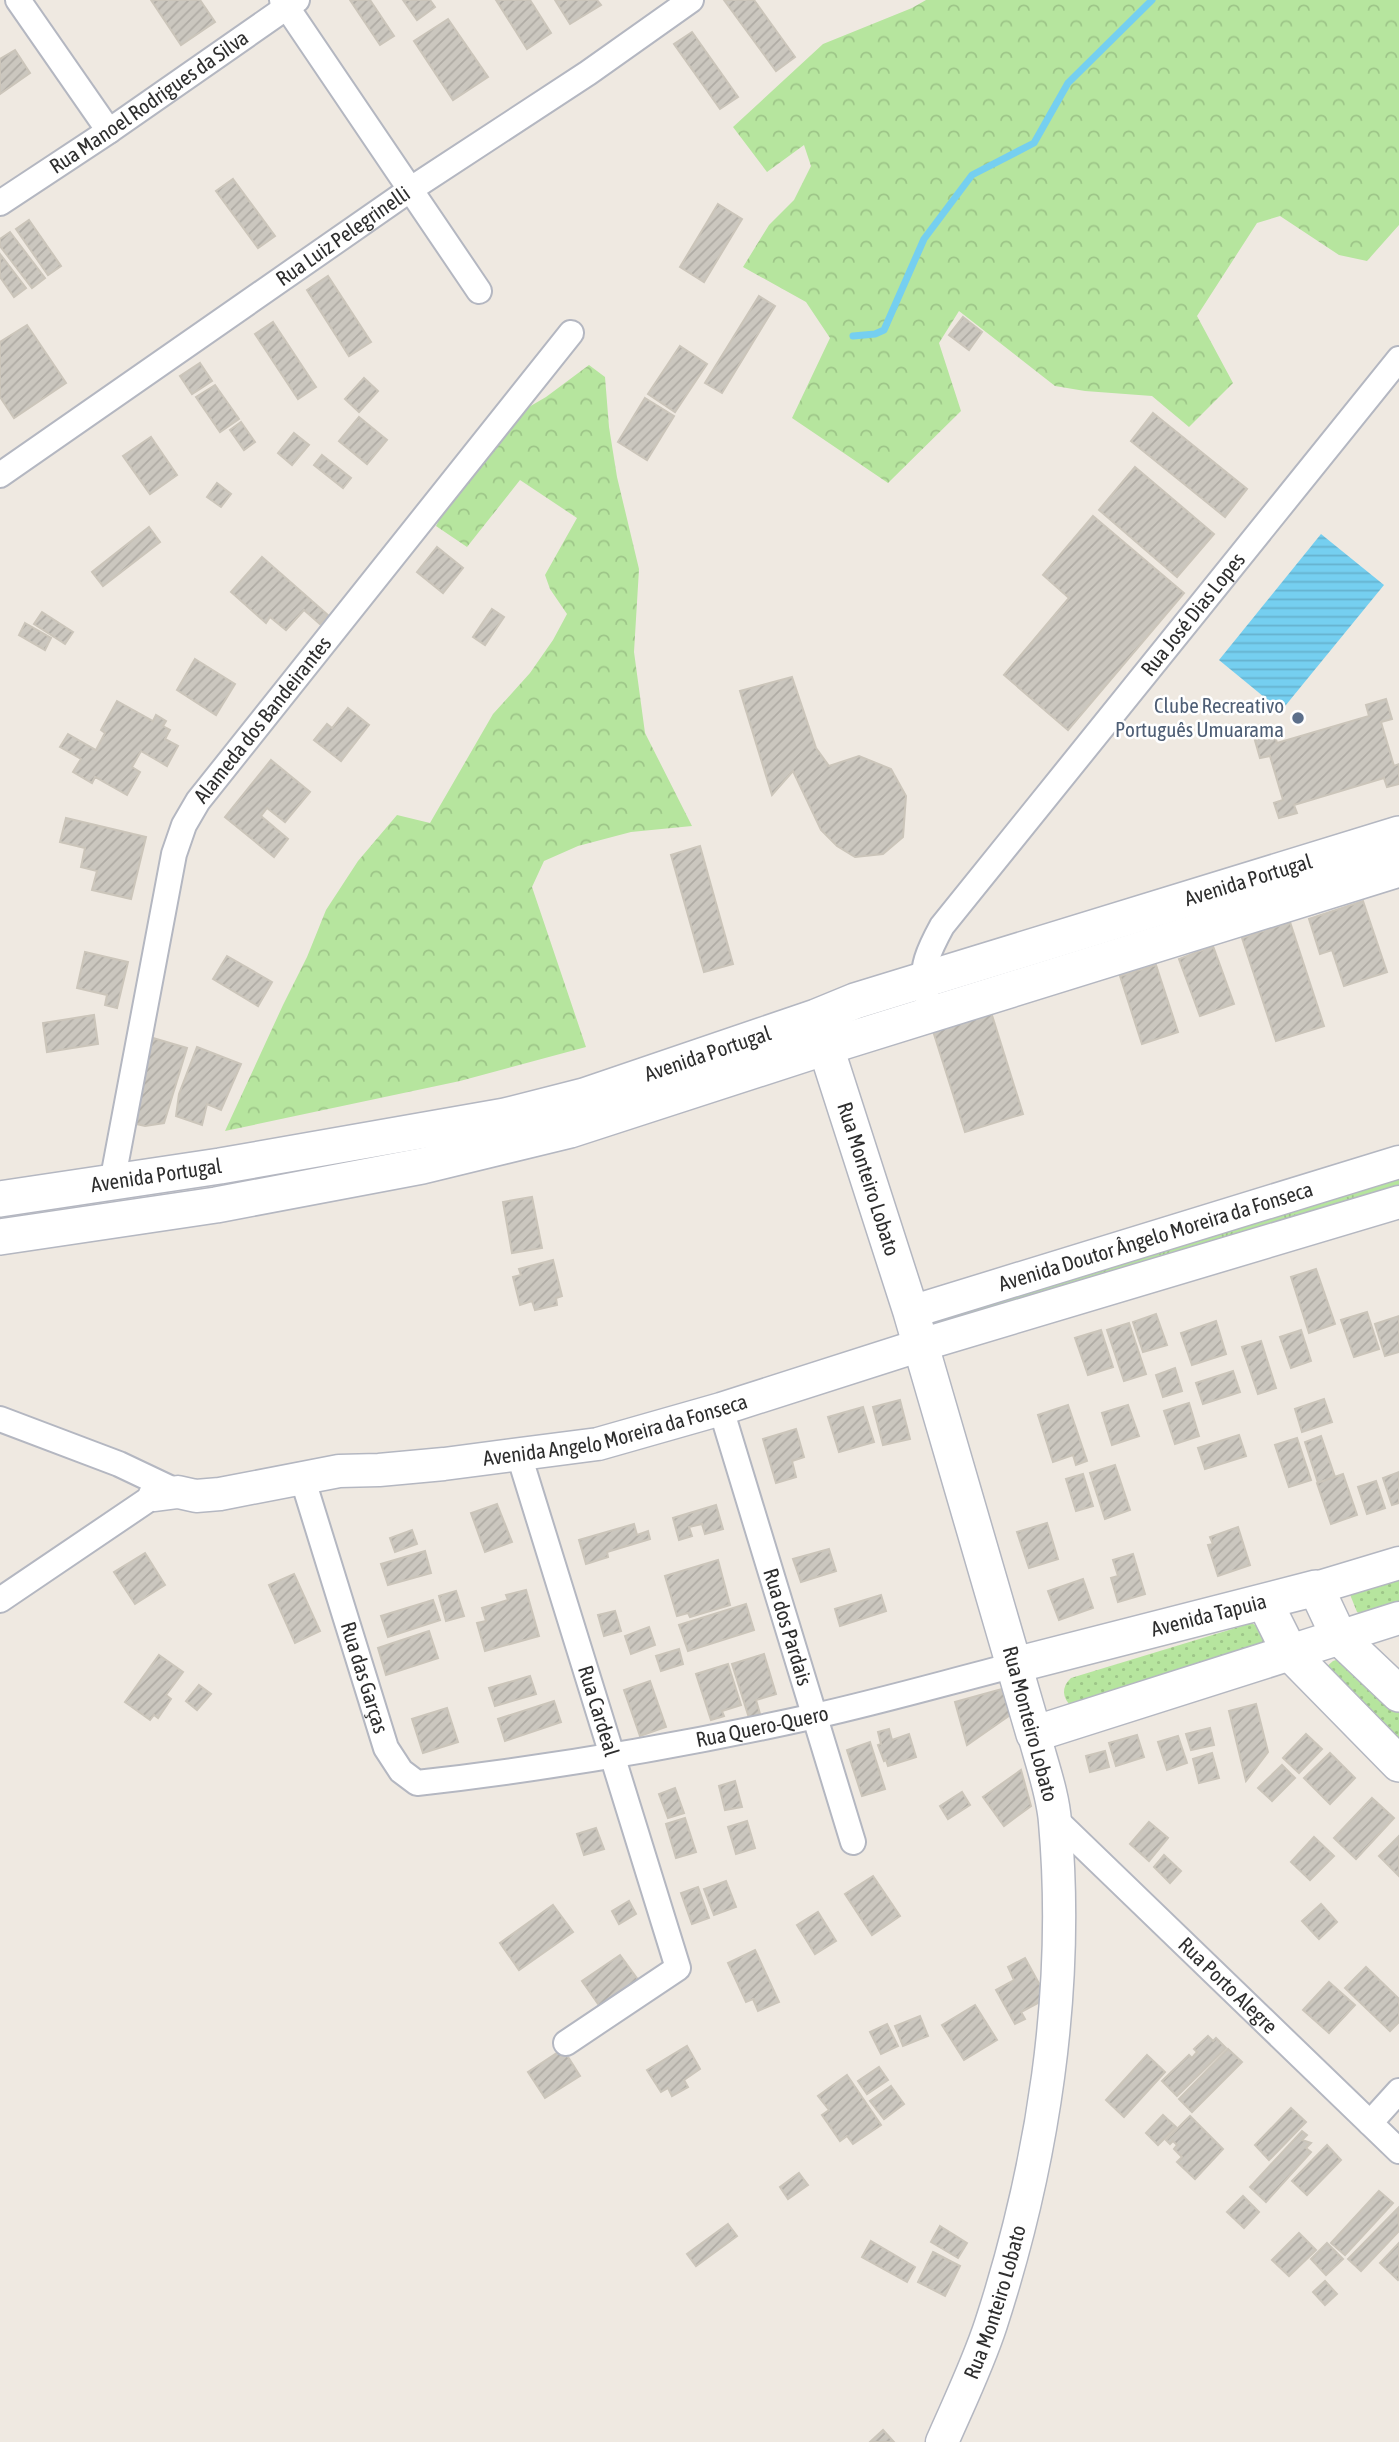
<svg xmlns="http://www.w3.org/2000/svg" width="1399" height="2442" font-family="'Asap Condensed',sans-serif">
<defs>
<pattern id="grass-dots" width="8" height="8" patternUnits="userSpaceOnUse" patternTransform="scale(1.75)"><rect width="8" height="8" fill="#b6e59e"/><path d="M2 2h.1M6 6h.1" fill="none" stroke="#9dc588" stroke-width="1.8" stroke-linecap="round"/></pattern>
<pattern id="forest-crowns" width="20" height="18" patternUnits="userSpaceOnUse" patternTransform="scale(1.75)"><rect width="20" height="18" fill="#b6e59e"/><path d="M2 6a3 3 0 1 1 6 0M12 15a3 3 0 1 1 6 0" fill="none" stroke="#9dc588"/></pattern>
<pattern id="park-tufts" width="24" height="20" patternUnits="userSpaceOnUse" patternTransform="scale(1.75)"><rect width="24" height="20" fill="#b6e59e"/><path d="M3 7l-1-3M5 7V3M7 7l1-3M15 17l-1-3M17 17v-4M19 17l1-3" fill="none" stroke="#9dc588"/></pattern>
<pattern id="water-rules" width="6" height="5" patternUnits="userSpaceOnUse" patternTransform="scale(1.75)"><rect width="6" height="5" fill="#75cff0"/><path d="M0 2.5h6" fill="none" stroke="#66b2ce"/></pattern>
<pattern id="building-hatch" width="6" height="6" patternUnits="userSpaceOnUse" patternTransform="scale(1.75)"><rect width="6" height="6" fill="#cbc7bf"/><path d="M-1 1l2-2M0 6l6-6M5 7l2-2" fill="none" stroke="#afaba4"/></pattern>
</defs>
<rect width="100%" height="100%" fill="#efe9e1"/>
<g fill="url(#grass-dots)">
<polygon points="1399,1567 1399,1603 1361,1614 1357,1612 1349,1592"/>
<path d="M1252,1623c11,7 14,14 11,27l-191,57c-10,-9 -11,-20 -1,-29z"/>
<polygon points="1342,1658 1399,1712 1399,1754 1325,1668 1333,1661"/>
</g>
<g fill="url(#forest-crowns)">
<polygon points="926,0 1399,0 1399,225 1367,261 1339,255 1280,216 1257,223 1197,316 1233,383 1189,427 1152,396 1085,391 1055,386 959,311 939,343 961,411 888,483 792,418 830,338 806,302 743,267 769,225 794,200 811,166 804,145 767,172 733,127 823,44 912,8"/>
<polygon points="589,365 605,377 609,427 617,477 639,569 634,652 645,733 692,826 631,832 578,846 544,861 532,887 586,1047 460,1081 225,1131 283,1005 307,957 326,910 358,861 397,815 430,823 493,714 530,673 553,640 567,614 550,589 545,575 577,518 520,480 467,547 436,526 448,502 510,418 546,397"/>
</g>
<polygon fill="url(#park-tufts)" points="1399,1168 1399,1192 940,1333 934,1313"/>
<polygon fill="url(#water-rules)" points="1321,534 1384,585 1281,711 1219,660"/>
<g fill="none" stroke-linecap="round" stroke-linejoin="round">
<polyline stroke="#75cff0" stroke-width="7" points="853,336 875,334 884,330 924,239 972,175 1034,143 1068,83 1152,0"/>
</g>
<g fill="url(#building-hatch)" stroke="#cbc5ba" stroke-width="2">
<polygon points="151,0 200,0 215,22 181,45"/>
<polygon points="350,0 370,0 394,36 380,45"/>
<polygon points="403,0 430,0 435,7 417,20"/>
<polygon points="496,0 530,0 551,33 527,49"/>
<polygon points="555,0 597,0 601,5 570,24"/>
<polygon points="724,0 754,0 795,57 776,71"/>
<polygon points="448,19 488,77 453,100 414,41"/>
<polygon points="692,32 738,97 720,109 674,44"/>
<polygon points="15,50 30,73 0,94 0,59"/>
<polygon points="233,179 275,236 258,248 216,191"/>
<polygon points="718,204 742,219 704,282 680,267"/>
<polygon points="29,220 61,266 48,275 16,229"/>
<polygon points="10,232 45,278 32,288 0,246 0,239"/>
<polygon points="0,254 26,288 14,297 0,277"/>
<polygon points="328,276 371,342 349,356 307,290"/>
<polygon points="759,296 775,306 722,393 705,383"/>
<polygon points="963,317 982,332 969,350 949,335"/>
<polygon points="273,322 316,387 298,399 255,334"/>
<polygon points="27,325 66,383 14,418 0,397 0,342"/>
<polygon points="680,346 707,364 675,412 648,394"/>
<polygon points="200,363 212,381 192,394 180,376"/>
<polygon points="364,378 378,391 359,412 345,399"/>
<polygon points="215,385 239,419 220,432 196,397"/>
<polygon points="645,398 674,416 647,460 618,442"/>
<polygon points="1153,413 1247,489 1225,517 1131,441"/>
<polygon points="359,417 387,440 367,464 339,441"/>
<polygon points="241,422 255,442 244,450 230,430"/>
<polygon points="294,433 309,445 292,465 278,453"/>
<polygon points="151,437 177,475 150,494 123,456"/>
<polygon points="322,455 351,478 343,488 314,465"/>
<polygon points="1135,467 1214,534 1177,577 1099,510"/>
<polygon points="217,483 231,494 221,507 207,497"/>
<polygon points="1093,516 1184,593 1068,730 1004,675 1069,598 1043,575"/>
<polygon points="149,527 160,542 103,586 92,572"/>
<polygon points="437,547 463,568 443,593 417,572"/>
<polygon points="262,557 328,615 320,624 304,610 286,630 270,617 266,623 231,592"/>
<polygon points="492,609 504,617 485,645 473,637"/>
<polygon points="42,612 73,632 65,644 34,624"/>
<polygon points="25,623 51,638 45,650 19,635"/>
<polygon points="195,659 235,684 216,715 177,690"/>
<polygon points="792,677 816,748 829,766 859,756 891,769 906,796 903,837 883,854 855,857 837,846 821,830 793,771 772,795 740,691"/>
<polygon points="1386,699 1392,719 1381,722 1394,766 1399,764 1399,784 1387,787 1384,778 1294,805 1297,813 1279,818 1274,803 1283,800 1270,756 1260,758 1254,737 1274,732 1277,743 1369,716 1366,705"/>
<polygon points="117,701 153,721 156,715 166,721 163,726 170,730 165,739 178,746 167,766 141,751 132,767 140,772 127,795 95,777 92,783 73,772 81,759 60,747 68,734 96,750 105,733 101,730"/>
<polygon points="348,708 369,725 341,761 314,740 327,724 332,728"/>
<polygon points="271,760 310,792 285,822 267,808 261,816 288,839 274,857 225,817"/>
<polygon points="66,818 146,837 131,899 92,890 97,871 81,867 85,848 60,842"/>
<polygon points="700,846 733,964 704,972 671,855"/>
<polygon points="1363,901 1387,972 1344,986 1332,950 1320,954 1309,919"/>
<polygon points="1290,922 1324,1026 1276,1041 1242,938"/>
<polygon points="1213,946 1234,1004 1200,1016 1179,959"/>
<polygon points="85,952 128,962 117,1008 105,1005 107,995 77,988"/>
<polygon points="227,956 272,982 258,1006 213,979"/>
<polygon points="1156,965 1178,1032 1142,1044 1120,976"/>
<polygon points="991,1012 1023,1114 965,1132 933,1031"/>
<polygon points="94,1015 98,1044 47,1052 43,1023"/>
<polygon points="153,1038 187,1048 164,1123 145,1126 132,1123"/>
<polygon points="197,1047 241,1064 221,1110 207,1104 202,1125 176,1116 179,1094"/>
<polygon points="532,1197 542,1248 512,1253 503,1202"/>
<polygon points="553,1260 562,1296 556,1298 557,1305 535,1310 532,1301 520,1305 513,1277 521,1275 519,1269"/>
<polygon points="1316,1269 1335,1324 1309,1333 1291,1277"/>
<polygon points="1367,1312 1379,1349 1354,1357 1341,1320"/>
<polygon points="1156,1314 1167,1345 1143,1352 1133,1322"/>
<polygon points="1399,1316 1399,1352 1385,1356 1375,1324"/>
<polygon points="1216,1321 1226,1354 1192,1365 1181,1333"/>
<polygon points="1129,1323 1146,1374 1124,1381 1107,1330"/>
<polygon points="1101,1330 1113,1367 1088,1375 1075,1338"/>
<polygon points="1301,1330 1311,1361 1291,1368 1280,1337"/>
<polygon points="1261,1341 1276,1388 1258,1394 1242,1347"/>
<polygon points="1175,1368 1182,1391 1163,1397 1156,1375"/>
<polygon points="1233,1371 1240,1392 1203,1404 1196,1383"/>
<polygon points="1324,1399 1332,1422 1302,1432 1295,1409"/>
<polygon points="900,1400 910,1439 883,1445 873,1407"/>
<polygon points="1189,1403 1199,1436 1175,1444 1164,1411"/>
<polygon points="1068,1405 1087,1461 1076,1465 1073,1455 1053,1462 1038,1415"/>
<polygon points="1128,1405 1139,1436 1112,1445 1102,1413"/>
<polygon points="863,1407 874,1442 839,1452 828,1417"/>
<polygon points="796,1429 804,1457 792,1461 796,1477 776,1483 763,1439"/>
<polygon points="1239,1435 1246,1456 1205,1469 1198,1448"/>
<polygon points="1321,1436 1335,1477 1318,1483 1305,1442"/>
<polygon points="1297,1438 1311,1480 1289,1487 1275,1445"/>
<polygon points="1115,1465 1130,1510 1105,1519 1090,1473"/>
<polygon points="1399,1472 1399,1503 1392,1505 1383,1478"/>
<polygon points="1083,1474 1093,1506 1076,1511 1066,1479"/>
<polygon points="1343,1474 1357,1515 1331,1524 1317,1483"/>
<polygon points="1376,1481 1385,1508 1367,1514 1358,1487"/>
<polygon points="497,1504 512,1542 485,1552 471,1513"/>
<polygon points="716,1505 723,1529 705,1534 702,1524 689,1527 692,1536 679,1540 673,1518"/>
<polygon points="1047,1523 1058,1559 1029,1568 1017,1532"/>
<polygon points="634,1524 637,1535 648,1531 650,1539 607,1552 608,1557 586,1564 579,1540"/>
<polygon points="1238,1527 1250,1565 1218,1576 1208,1545 1213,1544 1210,1537"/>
<polygon points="412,1530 417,1544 395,1552 390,1538"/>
<polygon points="829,1549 836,1571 801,1582 793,1559"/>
<polygon points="425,1551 431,1573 388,1585 381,1564"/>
<polygon points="145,1553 165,1585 135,1604 114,1572"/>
<polygon points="1133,1554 1145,1594 1118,1602 1111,1578 1118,1576 1113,1560"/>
<polygon points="718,1560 730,1605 690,1617 688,1613 677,1616 665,1576"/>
<polygon points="294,1574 320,1631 295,1643 269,1585"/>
<polygon points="1083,1579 1093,1608 1059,1620 1048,1591"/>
<polygon points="526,1590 539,1636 485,1651 477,1623 486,1621 482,1608 508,1600 506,1595"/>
<polygon points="456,1591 464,1616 446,1621 439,1596"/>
<polygon points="881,1595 886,1611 840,1626 835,1609"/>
<polygon points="433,1600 440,1620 388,1637 381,1616"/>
<polygon points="746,1604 754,1630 688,1651 679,1625"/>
<polygon points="615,1611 621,1631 604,1636 598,1615"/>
<polygon points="649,1627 655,1645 631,1654 625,1636"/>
<polygon points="429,1631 438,1658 386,1675 378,1648"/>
<polygon points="679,1649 683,1664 661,1671 656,1656"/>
<polygon points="764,1654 776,1694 756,1700 760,1714 749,1718 732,1664"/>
<polygon points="159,1655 183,1672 166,1695 171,1699 158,1718 154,1715 150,1720 125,1702"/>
<polygon points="728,1664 741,1705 722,1711 724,1716 711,1720 696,1674"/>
<polygon points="530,1676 536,1694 495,1706 489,1688"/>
<polygon points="650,1681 666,1727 640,1736 624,1690"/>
<polygon points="199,1685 211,1694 197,1710 186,1701"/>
<polygon points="1002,1689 1010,1715 967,1745 955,1702"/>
<polygon points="554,1701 561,1722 505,1741 498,1719"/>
<polygon points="1256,1704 1268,1752 1246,1781 1229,1711"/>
<polygon points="447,1708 458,1742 423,1753 412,1719"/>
<polygon points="1210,1728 1214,1745 1191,1750 1186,1734"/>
<polygon points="889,1729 892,1740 909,1734 916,1757 888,1766 886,1760 884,1761 878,1745 881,1744 878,1732"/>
<polygon points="1306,1734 1322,1749 1299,1773 1283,1758"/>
<polygon points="1137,1735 1144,1757 1116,1766 1109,1743"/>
<polygon points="1178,1736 1187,1763 1167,1770 1158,1742"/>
<polygon points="870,1742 885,1789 862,1796 847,1750"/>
<polygon points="1105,1751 1109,1767 1090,1772 1086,1756"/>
<polygon points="1212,1753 1219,1778 1199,1783 1193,1759"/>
<polygon points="1330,1753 1355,1778 1330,1804 1304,1778"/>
<polygon points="1282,1765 1295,1778 1272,1801 1258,1788"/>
<polygon points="1021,1770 1031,1806 1004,1826 983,1797"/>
<polygon points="735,1781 742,1807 725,1810 719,1786"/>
<polygon points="675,1788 684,1813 668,1818 659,1794"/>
<polygon points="962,1792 970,1805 948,1819 940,1806"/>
<polygon points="1372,1798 1394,1818 1356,1859 1334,1838"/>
<polygon points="685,1818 696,1852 676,1858 666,1824"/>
<polygon points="747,1821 755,1848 736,1854 728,1827"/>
<polygon points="1149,1822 1168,1838 1149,1861 1130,1844"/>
<polygon points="596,1828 604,1849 584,1855 577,1834"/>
<polygon points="1399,1836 1399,1876 1379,1856"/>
<polygon points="1314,1837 1334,1856 1310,1880 1291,1862"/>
<polygon points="1164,1855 1181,1871 1170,1883 1154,1867"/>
<polygon points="873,1876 900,1916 872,1935 845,1894"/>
<polygon points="726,1881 736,1907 714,1915 704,1889"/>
<polygon points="698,1887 709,1918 692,1924 681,1893"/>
<polygon points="629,1901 636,1914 619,1924 612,1911"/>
<polygon points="1321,1904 1337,1922 1319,1939 1302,1921"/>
<polygon points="553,1905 573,1932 519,1970 500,1943"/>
<polygon points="818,1912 836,1941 815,1954 797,1925"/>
<polygon points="755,1950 779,2002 758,2011 753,1999 746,2002 728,1963"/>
<polygon points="620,1955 639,1981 601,2008 582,1981"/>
<polygon points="1025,1958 1047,1998 1021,2012 1025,2019 1015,2024 996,1990 1014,1980 1008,1967"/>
<polygon points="1366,1967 1399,1999 1399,2022 1390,2031 1345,1988"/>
<polygon points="1329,1982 1355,2005 1329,2033 1303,2010"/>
<polygon points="975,2005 997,2040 964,2060 942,2025"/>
<polygon points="920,2016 928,2036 903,2046 895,2026"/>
<polygon points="887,2024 898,2046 881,2054 870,2032"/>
<polygon points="1208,2036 1213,2041 1216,2038 1226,2048 1177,2096 1162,2081 1189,2055 1192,2058 1197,2052 1194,2049"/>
<polygon points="687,2046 700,2069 684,2080 688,2087 672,2096 668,2088 661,2092 647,2070"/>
<polygon points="563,2049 580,2076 545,2098 528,2072"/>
<polygon points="1228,2049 1242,2062 1192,2112 1179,2099"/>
<polygon points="1147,2055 1165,2072 1124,2117 1106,2100"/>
<polygon points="879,2067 888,2080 867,2094 858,2081"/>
<polygon points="847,2075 881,2125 853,2144 847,2136 840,2141 822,2115 829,2110 818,2096"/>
<polygon points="891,2086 904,2104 884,2119 870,2101"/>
<polygon points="1291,2108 1306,2122 1269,2160 1255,2145"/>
<polygon points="1163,2115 1176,2127 1158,2145 1146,2133"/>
<polygon points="1190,2116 1223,2149 1195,2179 1177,2162 1182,2157 1174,2149 1177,2145 1173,2141 1170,2144 1166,2140"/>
<polygon points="1302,2131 1307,2135 1302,2140 1311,2143 1306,2148 1311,2152 1266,2202 1250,2187"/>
<polygon points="1327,2145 1341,2160 1307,2195 1292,2181"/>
<polygon points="799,2173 808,2185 788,2199 780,2187"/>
<polygon points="1379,2191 1393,2203 1345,2255 1331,2243"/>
<polygon points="1243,2196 1259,2212 1244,2228 1227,2212"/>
<polygon points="1398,2208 1399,2231 1361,2271 1348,2259"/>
<polygon points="728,2224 737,2236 696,2266 687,2254"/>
<polygon points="940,2226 967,2243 958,2258 931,2242"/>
<polygon points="1299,2233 1316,2250 1289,2276 1272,2260"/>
<polygon points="871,2241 915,2267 907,2282 862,2257"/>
<polygon points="1327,2243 1343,2259 1326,2275 1311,2259"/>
<polygon points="1399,2243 1399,2279 1398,2280 1380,2263"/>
<polygon points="933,2252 960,2266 945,2296 918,2282"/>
<polygon points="1325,2281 1337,2294 1325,2305 1313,2292"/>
<polygon points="883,2430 894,2442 870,2442"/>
</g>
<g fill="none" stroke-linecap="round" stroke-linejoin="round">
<defs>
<g id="minor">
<polyline points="18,0 109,131"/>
<polyline points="282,0 479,291"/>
<path id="s1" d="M0,203l109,-72 188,-131"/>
<path id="s2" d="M0,475l411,-286 177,-116 103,-73"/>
<path id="s3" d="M926,994c-7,-25 4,-46 16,-68l457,-567"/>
<path id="s4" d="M112,1183l62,-329 10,-29 14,-24 373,-468"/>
<path id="s5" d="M721,1409l132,433"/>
<polyline points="0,1419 119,1464 178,1492"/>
<path id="s6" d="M519,1455l159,513 -112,75"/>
<path id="s7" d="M302,1477l84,271 15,23 16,12c134,-15 267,-38 398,-67 67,-15 133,-34 200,-51"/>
<polyline points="0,1600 155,1495"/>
<path id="s8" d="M1055,1819l344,332"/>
<polyline points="1370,2123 1399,2091"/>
</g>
<g id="tertiary">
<path id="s9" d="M911,1312l488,-150"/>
<path id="s10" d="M155,1495l23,-3 18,4 24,-2 119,-23 40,-1 65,-6 154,-20 123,-35 200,-64 478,-143"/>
<polyline points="1316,1588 1399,1563"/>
<polyline points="1339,1637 1399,1618"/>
<path id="s11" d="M942,2442c17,-39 36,-78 49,-118 52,-160 79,-334 64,-502 -2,-29 -14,-60 -21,-88"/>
</g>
<g id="secondary">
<path id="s12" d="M818,1023l93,289 123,422 305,-97"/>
<path id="s13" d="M0,1199l220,-33 285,-50 79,-20 232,-79 39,-16 544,-167"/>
<polyline points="0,1237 216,1205 422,1166 570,1130 826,1047 1399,869"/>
<polyline points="1265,1603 1290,1653 1399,1764"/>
<path id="s14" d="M1015,1665l301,-77 23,49 60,57"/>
</g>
</defs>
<use href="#minor" stroke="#b4b7c1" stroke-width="28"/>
<use href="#tertiary" stroke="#b4b7c1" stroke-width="35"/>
<use href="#secondary" stroke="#b4b7c1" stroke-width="38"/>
<use href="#minor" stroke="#fff" stroke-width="24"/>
<use href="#tertiary" stroke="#fff" stroke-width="32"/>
<use href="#secondary" stroke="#fff" stroke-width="35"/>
</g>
<circle fill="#5c6f8a" stroke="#fff" stroke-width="2.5" cx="1298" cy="718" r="7"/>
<g text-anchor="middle" stroke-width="5" stroke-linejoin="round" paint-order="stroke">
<g font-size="21" fill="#2e2e2e" stroke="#fff">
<text dy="7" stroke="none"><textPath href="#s1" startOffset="180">Rua Manoel Rodrigues da Silva</textPath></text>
<text dy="7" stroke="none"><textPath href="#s2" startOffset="418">Rua Luiz Pelegrinelli</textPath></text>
<text dy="7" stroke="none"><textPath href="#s3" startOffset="472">Rua José Dias Lopes</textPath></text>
<text dy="7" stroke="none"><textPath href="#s4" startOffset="497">Alameda dos Bandeirantes</textPath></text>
<text dy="7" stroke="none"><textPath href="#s13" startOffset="1292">Avenida Portugal</textPath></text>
<text dy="7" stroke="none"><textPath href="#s13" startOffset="724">Avenida Portugal</textPath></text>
<text dy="7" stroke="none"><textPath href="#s13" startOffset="158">Avenida Portugal</textPath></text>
<text dy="7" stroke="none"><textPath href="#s12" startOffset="164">Rua Monteiro Lobato</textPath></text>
<text dy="7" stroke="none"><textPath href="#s9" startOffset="256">Avenida Doutor Ângelo Moreira da Fonseca</textPath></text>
<text dy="7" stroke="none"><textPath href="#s10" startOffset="467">Avenida Angelo Moreira da Fonseca</textPath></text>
<text dy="7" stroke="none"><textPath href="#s14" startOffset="200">Avenida Tapuia</textPath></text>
<text dy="7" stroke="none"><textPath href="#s5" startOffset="228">Rua dos Pardais</textPath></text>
<text dy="7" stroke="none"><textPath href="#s7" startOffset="210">Rua das Garças</textPath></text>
<text dy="7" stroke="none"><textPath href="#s6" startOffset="268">Rua Cardeal</textPath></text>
<text transform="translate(1030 1724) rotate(75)" y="7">Rua Monteiro Lobato</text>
<text dy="7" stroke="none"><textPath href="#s7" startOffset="681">Rua Quero-Quero</textPath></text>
<text dy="7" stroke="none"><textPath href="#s8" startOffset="240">Rua Porto Alegre</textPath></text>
<text dy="7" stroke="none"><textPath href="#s11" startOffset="150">Rua Monteiro Lobato</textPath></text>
</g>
<g font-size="21" fill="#4e5e75" stroke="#fff" text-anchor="end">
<text x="1284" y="713">Clube Recreativo<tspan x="1284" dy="24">Português Umuarama</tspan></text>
</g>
</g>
</svg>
